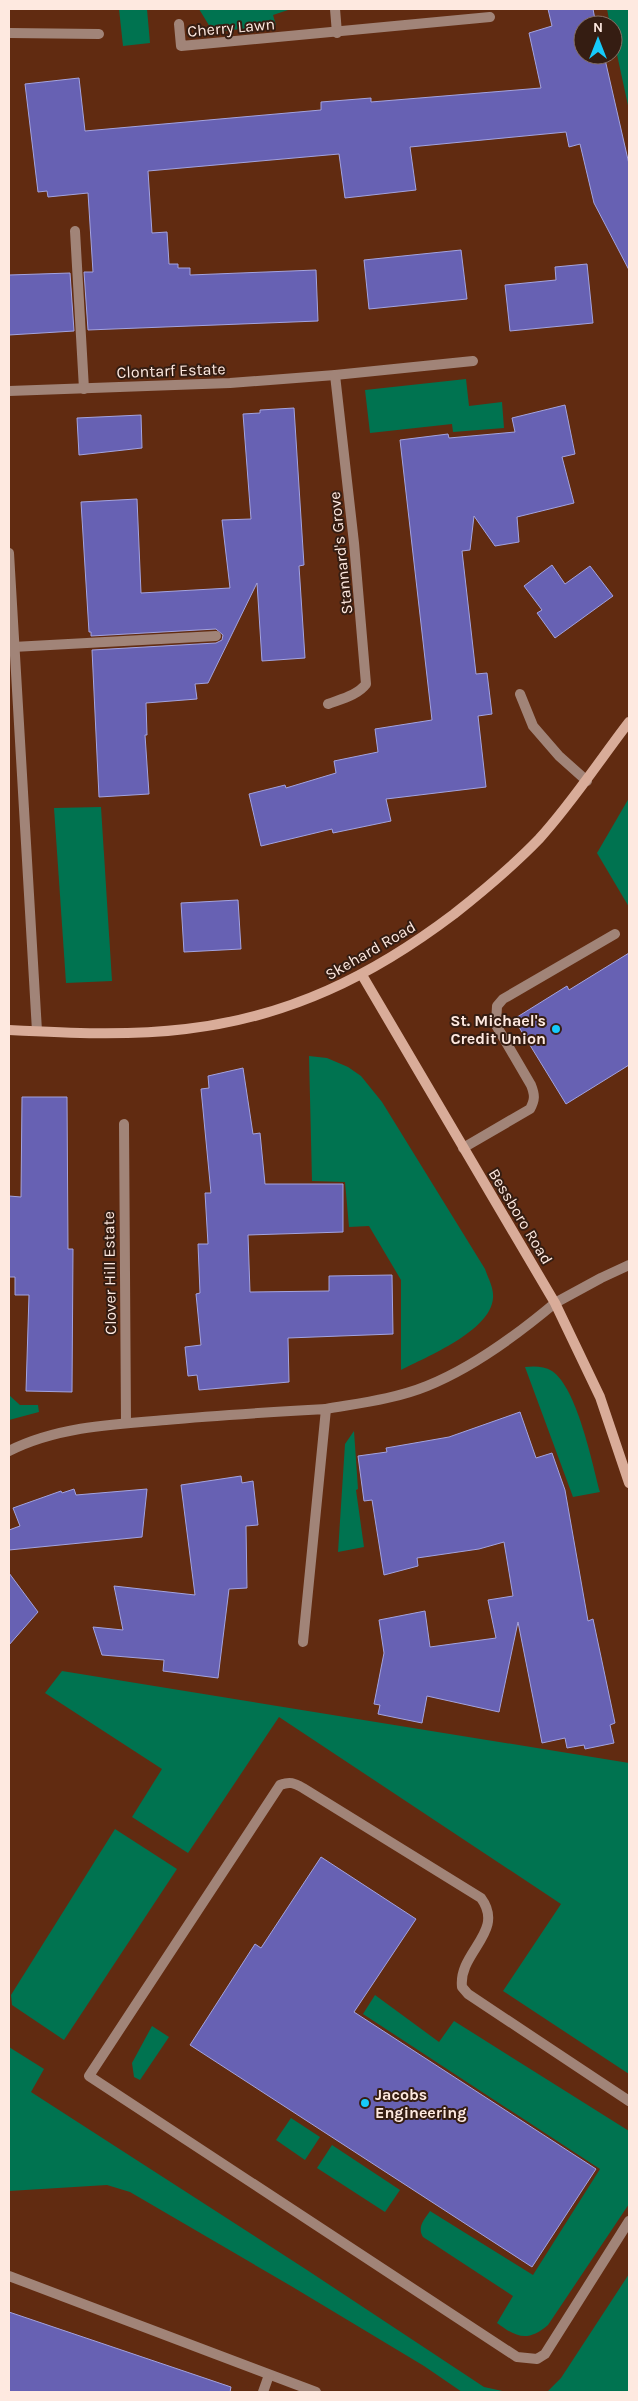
<svg xmlns="http://www.w3.org/2000/svg" width="638" height="2401" font-family="Karla,sans-serif">
<rect width="100%" height="100%" fill="#612b11"/>
<g fill="#007350">
<polygon points="119,9 147,9 150,43 123,46"/>
<polygon points="199,9 291,9 273,15 276,25 223,31 210,27"/>
<polygon points="607,9 629,9 629,110 613,36 613,25 610,25"/>
<polygon points="466,379 469,406 502,402 504,428 453,432 452,424 370,433 365,390"/>
<polygon points="629,798 629,907 597,853"/>
<polygon points="101,807 112,981 66,983 54,808"/>
<path d="M309,1056l18,2 21,9 13,9 21,26 103,167c3,9 9,19 8,29 -2,33 -67,59 -92,72v-90l-32,-54 -20,1 -4,-45 -33,-1z"/>
<path d="M525,1367c9,-1 19,-1 27,4 25,17 40,91 48,121l-27,5z"/>
<polygon points="9,1395 20,1405 38,1405 39,1412 9,1420"/>
<polygon points="354,1431 358,1489 356,1490 364,1547 338,1552 345,1444"/>
<polygon points="62,1671 629,1763 629,2074 503,1991 561,1904 279,1717 188,1853 132,1817 162,1769 45,1693"/>
<polygon points="115,1829 177,1869 64,2040 12,2005 11,1995"/>
<path d="M375,1995l64,47 15,-21 175,110v73l-81,121c-20,17 -31,13 -51,-2l16,-27 -90,-59c-6,-10 1,-17 7,-26l103,64 67,-106 -237,-155z"/>
<polygon points="152,2026 169,2037 140,2080 134,2077 132,2063"/>
<polygon points="9,2047 44,2069 31,2092 307,2270 484,2387 507,2392 462,2392 424,2366 291,2286 130,2192 107,2185 9,2191"/>
<polygon points="291,2118 320,2137 305,2160 276,2140"/>
<polygon points="332,2145 400,2190 385,2212 317,2168"/>
<polygon points="629,2274 629,2392 547,2392 561,2378"/>
</g>
<g fill="#6761b3" stroke="#a3a3df">
<polygon points="548,9 593,9 596,25 583,25 583,55 604,55 629,164 629,270 594,203 580,144 569,147 566,132 410,147 416,190 345,198 339,154 148,171 152,233 167,232 169,264 178,264 178,268 190,268 190,275 316,270 318,321 88,330 84,272 93,272 88,193 48,197 47,191 38,192 25,84 79,78 85,131 321,110 321,102 371,98 371,102 541,88 529,33 552,26"/>
<polygon points="461,250 467,299 369,309 364,260"/>
<polygon points="587,264 593,323 510,331 505,285 556,280 555,267"/>
<polygon points="70,273 74,331 9,335 9,275"/>
<polygon points="565,405 575,454 562,457 574,503 517,517 519,542 495,546 474,516 470,550 462,551 476,674 487,673 492,714 478,716 486,787 386,799 391,821 333,833 332,829 261,846 249,794 285,785 286,788 336,773 334,761 378,752 375,729 432,720 400,440 448,434 449,438 515,432 512,418"/>
<polygon points="294,408 304,565 299,566 305,658 262,661 257,583 208,683 195,684 197,699 146,703 147,735 145,735 149,794 99,797 92,650 216,643 222,640 223,635 216,629 91,636 91,632 89,632 81,502 137,499 141,593 230,588 222,520 251,519 243,414 260,413 260,410"/>
<polygon points="141,415 142,448 79,455 77,418"/>
<polygon points="552,565 565,584 590,566 613,596 555,638 537,613 542,610 524,586"/>
<polygon points="238,900 241,949 184,952 181,903"/>
<polygon points="629,953 629,1065 566,1104 514,1019 567,986 569,990"/>
<polygon points="243,1068 253,1134 260,1133 265,1184 343,1184 343,1232 248,1235 250,1292 329,1291 329,1276 392,1275 393,1334 288,1338 289,1382 199,1390 197,1375 188,1376 185,1347 201,1345 196,1294 200,1293 198,1244 208,1244 205,1193 211,1193 201,1089 209,1088 208,1076"/>
<polygon points="22,1097 67,1097 68,1249 73,1249 72,1392 26,1391 29,1295 15,1295 15,1277 9,1277 9,1196 21,1197"/>
<polygon points="520,1412 536,1458 552,1453 565,1490 588,1621 593,1619 615,1723 610,1725 614,1743 585,1749 584,1745 567,1748 565,1738 542,1743 518,1622 499,1712 427,1696 422,1723 378,1714 380,1705 374,1704 384,1653 379,1620 425,1611 430,1647 496,1638 488,1600 513,1596 504,1542 479,1549 417,1558 418,1566 384,1575 372,1500 364,1501 358,1456 387,1452 386,1448 449,1437"/>
<polygon points="241,1476 242,1483 253,1481 258,1525 246,1526 247,1588 229,1589 218,1678 163,1671 164,1660 102,1655 93,1627 123,1630 114,1586 195,1595 181,1485"/>
<polygon points="74,1489 76,1495 147,1489 142,1537 9,1550 9,1530 20,1526 13,1508 61,1491 62,1493"/>
<polygon points="9,1573 38,1612 9,1645"/>
<polygon points="321,1857 416,1919 354,2012 596,2169 532,2267 190,2045 255,1944 261,1948"/>
<polygon points="9,2312 231,2387 230,2392 9,2392"/>
</g>
<g fill="none" stroke-linecap="round" stroke-linejoin="round">
<g stroke="#a18478" stroke-width="10">
<polyline points="75,231 84,389"/>
<polyline points="13,647 216,636"/>
<polyline points="520,694 533,726 559,756 587,781"/>
<path d="M463,1148l67,-39c5,-9 5,-14 1,-24l-35,-60 1,-19 6,-7 112,-65"/>
<polyline points="555,1303 601,1278 629,1265"/>
<path d="M629,2101l-161,-107 -6,-7c-4,-35 44,-55 19,-89l-178,-110c-9,-5 -13,-7 -23,-3l-191,291 428,281 20,2 8,-5 84,-133"/>
<polyline points="9,2276 316,2392"/>
<polyline points="263,2392 269,2375"/>
</g>
<g stroke="#a18478" stroke-width="10">
<polyline points="335,9 337,33"/>
<polyline points="179,24 181,46 490,17"/>
<polyline points="9,33 99,34"/>
<polyline points="9,391 230,383 335,375 473,361"/>
<polyline points="9,553 37,1031"/>
<path d="M328,704c13,-5 30,-9 38,-20l-12,-141 -19,-168"/>
<polyline points="124,1124 126,1422"/>
<path d="M326,1409c34,-6 69,-10 101,-23 47,-19 90,-51 128,-83"/>
<path d="M9,1451c47,-24 104,-27 157,-31 53,-5 107,-8 160,-11l-23,233"/>
</g>
<g stroke="#d9ac99" stroke-width="10">
<polyline points="362,975 555,1303 600,1397 629,1483"/>
<path d="M9,1030c58,3 119,6 177,-1 103,-12 186,-53 268,-115 29,-23 59,-48 85,-75 33,-36 60,-78 90,-117"/>
</g>
</g>
<g fill="#16cafb" stroke="#351d12" stroke-width="2">
<circle cx="556" cy="1029" r="5"/>
<circle cx="365" cy="2103" r="5"/>
</g>
<g text-anchor="middle" stroke-width="4" stroke-linejoin="round" paint-order="stroke">
<g font-size="16" fill="#fee9e0" stroke="#351d12">
<text transform="translate(231 27) rotate(-5)" y="6">Cherry Lawn</text>
<text transform="translate(171 370) rotate(-2)" y="6">Clontarf Estate</text>
<text transform="translate(340 553) rotate(-96)" y="6">Stannard's Grove</text>
<text transform="translate(370 950) rotate(-30)" y="6">Skehard Road</text>
<text transform="translate(521 1216) rotate(59)" y="6">Bessboro Road</text>
<text transform="translate(109 1273) rotate(-91)" y="6">Clover Hill Estate</text>
</g>
<g font-size="16" font-weight="bold" fill="#fee9e0" stroke="#351d12" text-anchor="end">
<text x="546" y="1026">St. Michael's<tspan x="546" dy="18">Credit Union</tspan></text>
<text x="375" y="2100" text-anchor="start">Jacobs<tspan x="375" dy="18">Engineering</tspan></text>
</g>
</g>
<rect width="638" height="2401" fill="none" stroke="#fee9e0" stroke-width="20"/>
<g transform="translate(598 40)"><circle r="24" fill="#351d12" stroke="#856f64"/>
<path d="M0-4L9 19L0 12L-9 19Z" fill="#16cafb"/>
<text y="-8" font-size="14" font-weight="bold" text-anchor="middle" fill="#fee9e0">N</text>
</g>
</svg>
